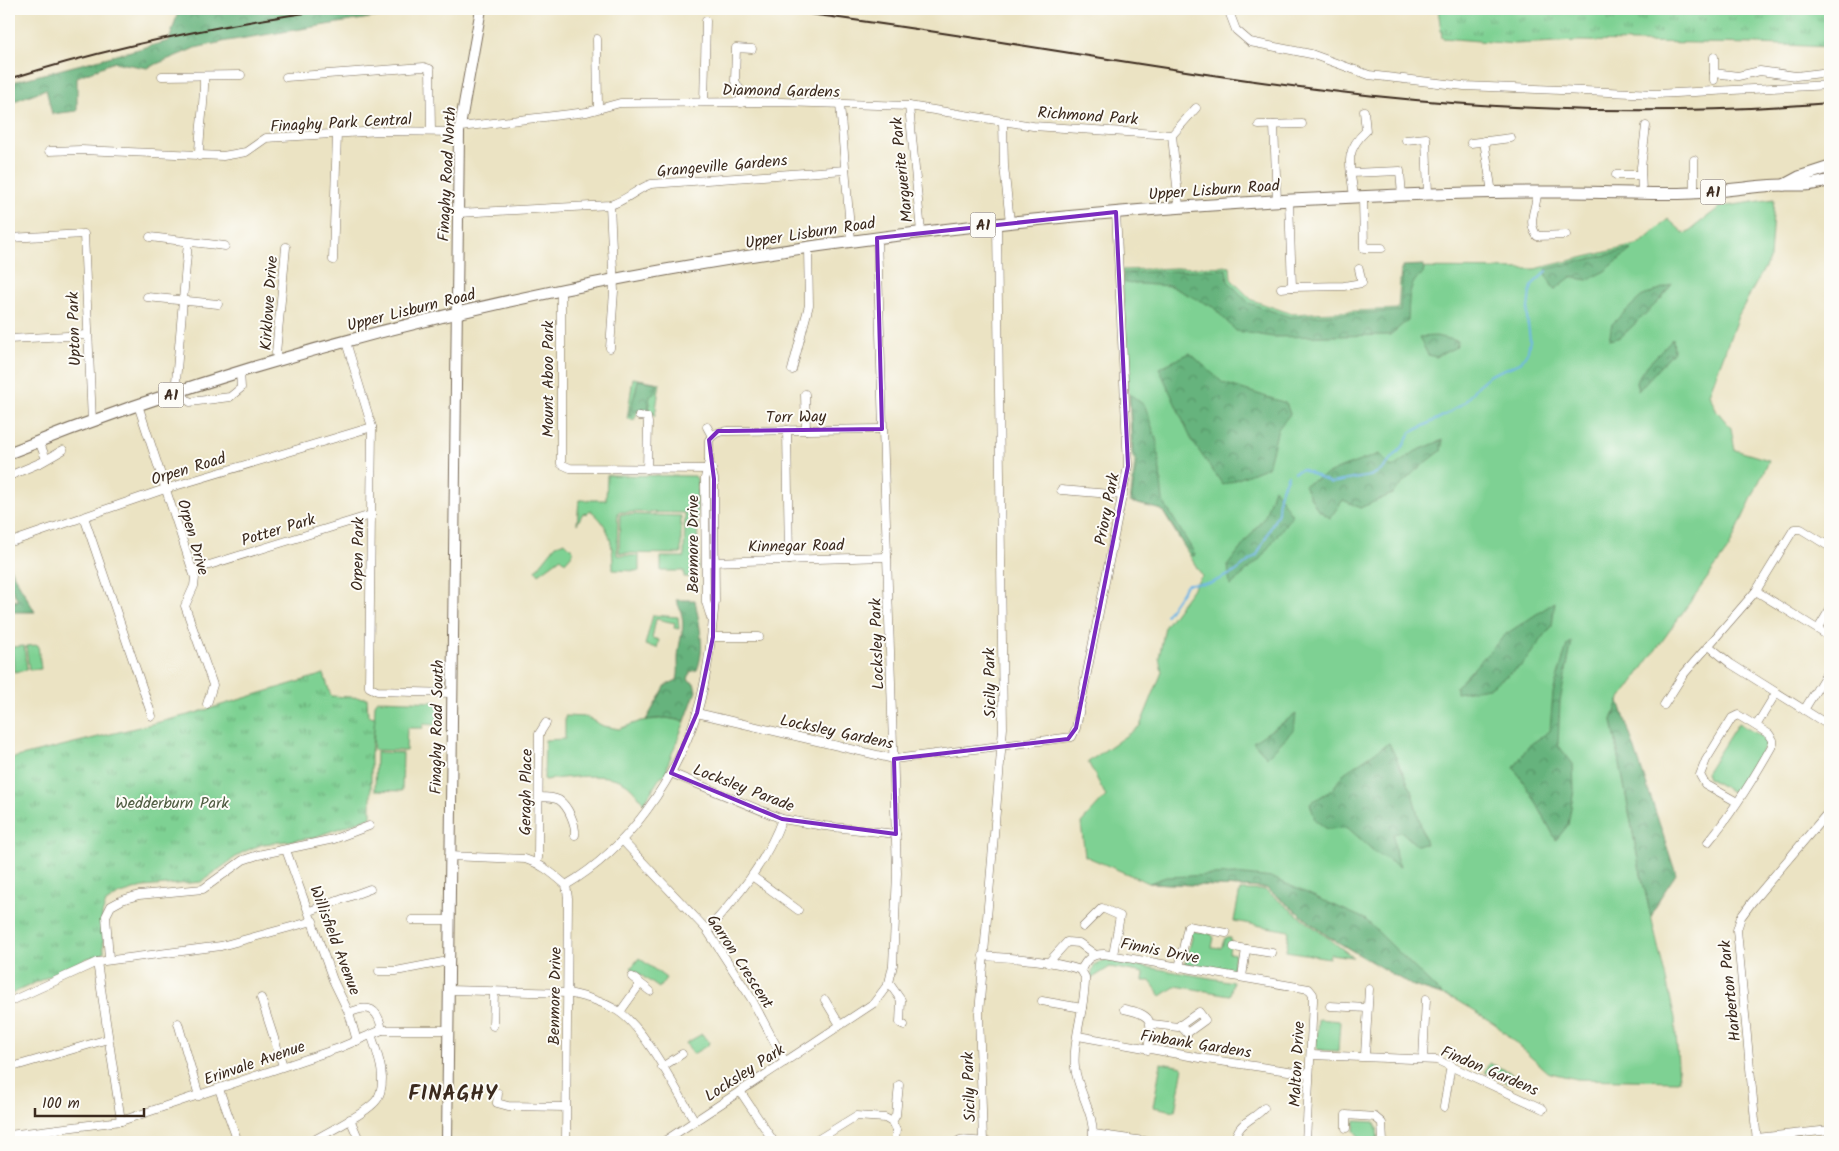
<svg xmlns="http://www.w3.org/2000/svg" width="1839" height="1151" font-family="Kalam,sans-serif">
<defs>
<pattern id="forest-crowns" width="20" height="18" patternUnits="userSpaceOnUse" patternTransform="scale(1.25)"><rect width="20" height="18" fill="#66b37d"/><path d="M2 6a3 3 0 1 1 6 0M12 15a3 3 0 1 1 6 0" fill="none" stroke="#559266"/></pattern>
<pattern id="park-tufts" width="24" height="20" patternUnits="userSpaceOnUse" patternTransform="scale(1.25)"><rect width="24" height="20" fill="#7ed193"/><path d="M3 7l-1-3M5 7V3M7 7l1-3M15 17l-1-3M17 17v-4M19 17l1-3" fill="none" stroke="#68aa77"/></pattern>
</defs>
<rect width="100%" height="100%" fill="#fdfcf7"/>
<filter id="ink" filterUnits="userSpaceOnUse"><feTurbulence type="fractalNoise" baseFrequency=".02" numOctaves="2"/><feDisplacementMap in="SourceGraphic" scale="10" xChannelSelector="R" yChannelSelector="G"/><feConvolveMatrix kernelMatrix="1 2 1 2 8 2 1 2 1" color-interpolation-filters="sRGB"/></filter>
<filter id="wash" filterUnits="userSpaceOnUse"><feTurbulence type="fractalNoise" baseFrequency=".0096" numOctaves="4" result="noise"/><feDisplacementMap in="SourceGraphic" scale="20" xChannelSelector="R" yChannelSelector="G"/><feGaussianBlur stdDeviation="1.12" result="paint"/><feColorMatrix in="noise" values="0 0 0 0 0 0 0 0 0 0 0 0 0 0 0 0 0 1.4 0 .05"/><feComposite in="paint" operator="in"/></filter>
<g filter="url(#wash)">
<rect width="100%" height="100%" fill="#ebe3c3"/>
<g fill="#7ed193" stroke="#5c7e58">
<polygon points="1774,199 1770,258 1738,316 1709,394 1717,411 1731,428 1735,450 1769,460 1729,548 1619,701 1612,720 1639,865 1675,1018 1679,1081 1576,1079 1547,1072 1495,1024 1456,1000 1411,985 1329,937 1266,888 1149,883 1085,856 1081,823 1106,796 1088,762 1140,726 1162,672 1159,658 1165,626 1202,576 1162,510 1130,502 1135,461 1132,456 1122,270 1230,266 1231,279 1252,300 1292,314 1398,309 1401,268 1535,269 1640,244 1668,219 1685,234 1720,207"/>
<polygon points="633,378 660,383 655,416 651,413 638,411 634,420 627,419"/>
<path d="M607,475l88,1 2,3 1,89 -3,4 -1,5h-10v-6h-23v-14h23l1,-44 -67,-1 -1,43 22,1v15l-26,-1c0,-25 -2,-44 -23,-60l-3,4 -4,-1 -6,11 2,-24h27z"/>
<polygon points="620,514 681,516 681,554 619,553"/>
<polygon points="565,542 573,550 573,553 565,562 561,558 539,574 536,570 556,545"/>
<polygon points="653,615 678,617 679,629 674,628 675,623 656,619 652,638 659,640 657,648 645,645"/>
<polygon points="38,645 41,669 29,670 26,646"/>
<polygon points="24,646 27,670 14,672 12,647"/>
<polygon points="378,700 439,702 438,725 423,724 423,728 407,728 406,751 373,750 375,704"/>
<path d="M565,716l21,1 17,9 16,3 22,-8 25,-3 19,3 -18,45 1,2 -4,7 -3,1 -17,27c-6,-7 -12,-16 -19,-20 -17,-12 -61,-5 -81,-3l1,-40 20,-1z"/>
<polygon points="1738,723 1767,740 1766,745 1734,793 1708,778 1706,773"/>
<polygon points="376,752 403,753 402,791 375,790"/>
<polygon points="1240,890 1265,890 1353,957 1330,954 1329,958 1286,951 1289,931 1234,921"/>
<polygon points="1193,931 1211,934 1214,938 1212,947 1221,948 1225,938 1231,938 1229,953 1235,954 1232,972 1185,964 1192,938 1190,934"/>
<polygon points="639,958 666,978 659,988 631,968"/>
<path d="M1106,960l127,22 -3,13 -54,-9 -15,10 -11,-15h-7l1,-8 -34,-6 -19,12c1,-12 3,-16 15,-19z"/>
<polygon points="1318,1019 1340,1021 1338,1051 1319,1050 1316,1048"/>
<polygon points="702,1034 709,1042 708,1045 693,1054 686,1043"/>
<polygon points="1161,1063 1183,1067 1175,1111 1153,1107"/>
<polygon points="1489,1063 1512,1073 1508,1083 1485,1072"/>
<polygon points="1355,1121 1374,1122 1377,1128 1378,1142 1362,1142 1354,1130"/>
</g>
<g fill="url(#forest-crowns)" stroke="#506e4e">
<polygon points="179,9 425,9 227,41 195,48 147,68 114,62 77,77 77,111 52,114 46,89 9,103 9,83 169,41"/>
<polygon points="1632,249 1605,271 1587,280 1571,277 1554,290 1547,276 1546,269"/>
<path d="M1424,265l-1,9c-16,7 -14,31 -15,46l-18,15 -117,2 -37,-6 -23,-24 -43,-21 -45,-3 -1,-10 102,-4 2,12 21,22 41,14 110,-6 3,-45z"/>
<polygon points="1672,284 1661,299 1621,337 1609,340 1612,324 1641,297"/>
<polygon points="1436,336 1458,341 1456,347 1436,357 1428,355 1419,337"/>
<polygon points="1673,338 1674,351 1638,391 1636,382 1643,370"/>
<polygon points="1190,353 1223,383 1286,403 1290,414 1278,429 1268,467 1223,485 1192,441 1159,368"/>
<path d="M638,380l20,3 -2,9 -6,4 -2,14c-9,-1 -12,-1 -17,7l-2,-1c2,-13 7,-23 9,-36z"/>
<polygon points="1130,394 1145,406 1157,442 1163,501 1195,554 1193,557 1162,510 1131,502 1137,461 1133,454"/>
<polygon points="1443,440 1441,451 1416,470 1392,494 1360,508 1343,500 1330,518 1317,509 1304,485 1341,468 1379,454 1392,468 1416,451"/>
<polygon points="1274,488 1292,515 1260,559 1230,586 1228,565 1265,516"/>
<polygon points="9,566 35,612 9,612 9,600 18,601 9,583"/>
<path d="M676,600h19c4,23 11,48 2,70l-7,2 -2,8 6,3 2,8 -11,30 -19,-3 -20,2 20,-35 11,-5c2,-8 1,-12 1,-19 0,-26 12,-34 -2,-61z"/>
<polygon points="1555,602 1552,626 1522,665 1489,688 1456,693 1456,687 1506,634"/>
<polygon points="1572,641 1560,701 1558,745 1573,764 1574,790 1568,825 1556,840 1532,795 1514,768 1528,746 1550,731 1553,693 1567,645"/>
<polygon points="1619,701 1676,874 1660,898 1651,917 1639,865 1612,720"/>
<polygon points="1296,714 1294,729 1267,757 1253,742"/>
<polygon points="1389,743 1411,789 1426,844 1416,845 1402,832 1393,834 1396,856 1400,867 1376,853 1348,828 1327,829 1315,820 1310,803 1332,790 1344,773"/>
<polygon points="1235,874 1273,878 1365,919 1442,995 1411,985 1329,937 1266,888 1149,883 1166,877"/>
</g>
<g fill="url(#park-tufts)" stroke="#5c7e58">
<polygon points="1438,9 1830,9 1830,47 1759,44 1578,41 1515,44 1442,38"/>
<polygon points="324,674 331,696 367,698 368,716 375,717 371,754 371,817 312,838 263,844 243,852 201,882 143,887 118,895 106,903 102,914 104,952 100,957 88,958 9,995 9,759 192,714"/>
</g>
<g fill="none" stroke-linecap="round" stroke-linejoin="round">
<g stroke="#6fb6e6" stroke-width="2">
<polyline points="1295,472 1302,469 1331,483 1370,476 1382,470 1404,445 1410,433 1447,414 1465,402 1477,386 1490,375 1520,363 1528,351 1530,340 1527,317 1530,292 1533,284 1547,271"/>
<polyline points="1166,615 1187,584 1211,583 1235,572 1257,555 1278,513 1279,495 1288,475"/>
</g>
</g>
</g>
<g filter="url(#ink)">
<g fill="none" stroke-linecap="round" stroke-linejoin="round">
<defs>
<g id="street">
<polyline points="1228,9 1236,30 1250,42 1311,54 1369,75 1464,86 1656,94 1830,85"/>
<polyline points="597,39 598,108"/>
<polyline points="1714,73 1738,76 1760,71 1796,76 1830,72"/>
<polyline points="162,76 241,75"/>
<polyline points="286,77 424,67 430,69 431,131"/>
<polyline points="1714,80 1714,57"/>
<polyline points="704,102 706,21"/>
<polyline points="741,103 741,92 735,81 736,48 752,49"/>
<polyline points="840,104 851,241"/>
<polyline points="909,106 921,232"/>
<polyline points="1003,122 1004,166 1010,222"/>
<polyline points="1259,125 1302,124"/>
<polyline points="1274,125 1277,201"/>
<polyline points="460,127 587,112 620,103 781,102 909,106 1033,126 1172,135"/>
<polyline points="1172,135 1179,207"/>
<polyline points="1172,135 1196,108"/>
<polyline points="1406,140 1426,138 1428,194"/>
<polyline points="1484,141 1492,193"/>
<polyline points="1471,143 1511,138"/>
<polyline points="49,151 81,150 223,156 246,152 266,138 380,131 459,132"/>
<path d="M199,156c0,-27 6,-52 5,-79"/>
<polyline points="1694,160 1694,193"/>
<polyline points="1351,173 1400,171 1402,195"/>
<polyline points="1616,175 1641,175"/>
<path d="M1537,192c0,17 -11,29 0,44l29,-1"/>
<polyline points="1642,193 1641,167 1646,126"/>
<path d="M1354,197c-3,-29 -12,-44 12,-66l-2,-20"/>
<polyline points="1363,197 1364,248 1382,248"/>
<polyline points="1289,201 1292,287 1344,286 1362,283 1359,269"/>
<polyline points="610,205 614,291 610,348"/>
<path d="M458,213l152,-8c16,-4 26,-16 41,-21l194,-14"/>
<polyline points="150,237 225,246"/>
<polyline points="9,238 84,234 92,422"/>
<polyline points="333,260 337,133"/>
<polyline points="1281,288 1292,287"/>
<polyline points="561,290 561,464 570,468 712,469"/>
<polyline points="147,297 218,304"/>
<polyline points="9,339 87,335"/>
<polyline points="346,342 372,427 369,687 377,691 451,693"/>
<polyline points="278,361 276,353 286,247"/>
<polyline points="792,370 809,305 808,248"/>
<polyline points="182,391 185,398 190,402 230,397 241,388 240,372"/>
<polyline points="175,393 188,242"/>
<polyline points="805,394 806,430"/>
<polyline points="138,405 195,578 194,586 185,606 213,685 207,704"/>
<polyline points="639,416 647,417 648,423 647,469"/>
<polyline points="707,427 712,436"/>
<polyline points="787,430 789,560"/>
<polyline points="39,441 46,459"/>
<polyline points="9,476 42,462 63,450"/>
<polyline points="1061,490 1123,495"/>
<polyline points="84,517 152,716"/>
<polyline points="14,541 165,489 372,427"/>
<polyline points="710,562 887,557"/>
<polyline points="193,570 371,515"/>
<polyline points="1756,591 1830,637"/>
<path d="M711,618l-5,-16 -1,-124 4,-17v-21c5,-7 10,-9 18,-9l155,-2"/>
<polyline points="1818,629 1830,609"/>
<polyline points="713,637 759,637"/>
<polyline points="1709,646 1731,664 1830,726"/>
<polyline points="1664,705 1683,675 1756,591 1794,529 1801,529 1830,547"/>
<polyline points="1804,710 1830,668"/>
<polyline points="697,713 894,759 1072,737 1076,728 1128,466 1116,212"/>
<polyline points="1756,726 1776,693"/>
<polyline points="671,773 782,819 824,826 896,834"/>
<path d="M539,797c6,0 14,0 20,3 9,6 17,24 16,35"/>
<polyline points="622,840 707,930 751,998 785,1062"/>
<path d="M1708,842c25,-30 46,-64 65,-98v-4l-4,-6 -31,-19 -6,3 -26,42 -6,15 5,9 32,18"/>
<polyline points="286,850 333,980 349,1013 357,1041"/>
<path d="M449,856l76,3c17,5 28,15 41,26l2,13 -2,244"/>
<polyline points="536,862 538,858 539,734 546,723"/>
<polyline points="752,876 798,910"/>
<path d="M566,885c62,-36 109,-105 131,-172 11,-37 14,-75 18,-112l-1,-122 -5,-18"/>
<polyline points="310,911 370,889"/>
<polyline points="412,920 449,920"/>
<polyline points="1083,927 1102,908 1120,916 1113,955"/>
<path d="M707,930c31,-33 59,-68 75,-111"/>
<polyline points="1234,947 1272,953"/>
<path d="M983,956c32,2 67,4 98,14l4,7c1,28 -13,64 -10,91 3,25 22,48 17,74"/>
<polyline points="109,959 106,916 111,906 122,900 139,895 203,889 243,860 258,855 334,839 369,826"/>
<polyline points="97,962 121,1121"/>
<polyline points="1048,963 1067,942 1079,943 1094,954"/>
<polyline points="1179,968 1188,926 1226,933"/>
<path d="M1081,970c5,-11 11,-16 23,-16l205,35 4,5v7l-7,141"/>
<polyline points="379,971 396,971 448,961"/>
<polyline points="632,977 650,991"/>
<polyline points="1242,977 1246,949"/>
<polyline points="889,983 901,1000 900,1023 904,1025"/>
<path d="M448,990l120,3c18,4 34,8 50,18 29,19 58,80 77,110"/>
<polyline points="261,998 283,1066"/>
<polyline points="825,1000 840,1025"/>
<polyline points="1042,1001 1082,1008"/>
<polyline points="9,1002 97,962 221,946 313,921"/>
<polyline points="1330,1006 1367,1008"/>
<path d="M1124,1009c31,6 28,13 24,41"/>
<polyline points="620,1012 640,984"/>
<path d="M349,1013c20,-9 29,-5 33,17"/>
<polyline points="178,1023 199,1096"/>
<polyline points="1152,1024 1178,1027 1199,1012 1205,1020 1187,1033 1180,1025"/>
<polyline points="493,1026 494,991"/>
<polyline points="1078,1036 1206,1059 1309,1074"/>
<polyline points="1311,1055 1437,1060 1543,1109"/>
<polyline points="1365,1055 1369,989"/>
<polyline points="1423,1059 1426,999"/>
<polyline points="19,1065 108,1039"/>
<polyline points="662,1067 682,1054"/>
<polyline points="219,1089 238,1142"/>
<polyline points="740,1091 774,1142"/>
<polyline points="498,1093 497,1103 508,1106 566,1107"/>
<polyline points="1444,1107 1451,1065"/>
<polyline points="350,1119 360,1142"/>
<polyline points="892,1122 896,1115 899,1085"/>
<polyline points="1346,1128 1346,1115 1375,1117 1382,1123 1383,1142"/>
<polyline points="1094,1134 1151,1142"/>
<polyline points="9,1135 121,1121 339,1048 382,1030 448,1030"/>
<polyline points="1757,1138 1830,1130"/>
<path d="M310,1142c15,-8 61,-31 68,-44 10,-20 -1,-45 -7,-64"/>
<polyline points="663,1142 874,1003 889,983 893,965 897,873 877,238"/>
<polyline points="814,1142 856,1116 885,1118 892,1122 896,1130 895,1142"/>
<polyline points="957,1142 960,1140 988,1142"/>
<polyline points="983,1142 979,1013 1003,728 997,223"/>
<path d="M1235,1142c2,-20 16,-20 29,-34"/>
<polyline points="1757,1142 1737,930 1741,917 1752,902 1830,810"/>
</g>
<polyline id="secondary" points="447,1142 459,132 481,9"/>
<g id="primary">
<polyline points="1784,185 1799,177 1830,167"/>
<path d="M9,453c401,-161 835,-226 1264,-252 99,-5 198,-10 298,-9 40,0 81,3 121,1 31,-1 62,-8 93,-8 20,0 25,1 45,-5"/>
</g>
</defs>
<use href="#street" stroke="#796b58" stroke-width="9"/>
<use href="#secondary" stroke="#796b58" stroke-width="12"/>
<use href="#primary" stroke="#796b58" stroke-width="13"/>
<use href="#street" stroke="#fff" stroke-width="8"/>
<use href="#secondary" stroke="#fff" stroke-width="10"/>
<use href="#primary" stroke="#fff" stroke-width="11"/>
<g stroke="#3b2a1e" stroke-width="2">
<path d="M770,9c202,24 402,65 605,87 151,16 304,19 455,7"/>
<path d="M9,79c107,-34 213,-55 324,-70"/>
</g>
</g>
</g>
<path fill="none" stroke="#7b2cbf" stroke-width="4" stroke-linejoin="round" d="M1116,212l12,254 -52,262 -8,11 -174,20 2,75 -114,-15 -111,-46 26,-60 16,-76 1,-158 -5,-39 9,-9h9l155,-2 -5,-191z"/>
<g text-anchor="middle" stroke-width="4" stroke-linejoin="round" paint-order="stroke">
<g fill="#fdfcf7" stroke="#75695f" stroke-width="1">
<rect x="1700.5" y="179.5" width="25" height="25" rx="4"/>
<rect x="970.5" y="212.5" width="25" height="25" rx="4"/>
<rect x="158.5" y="382.5" width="25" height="25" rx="4"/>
</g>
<g font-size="15" font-weight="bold" fill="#3b2a1e">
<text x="1713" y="197">A1</text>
<text x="983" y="230">A1</text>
<text x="171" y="400">A1</text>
</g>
<g font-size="16" fill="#3b2a1e" stroke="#fdfcf7">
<text transform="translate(781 90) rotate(1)" y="6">Diamond Gardens</text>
<text transform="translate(1088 115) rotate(4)" y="6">Richmond Park</text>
<text transform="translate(341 122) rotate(-3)" y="6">Finaghy Park Central</text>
<text transform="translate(722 165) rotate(-5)" y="6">Grangeville Gardens</text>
<text transform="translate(901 170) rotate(-96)" y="6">Marguerite Park</text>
<text transform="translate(446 174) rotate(-87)" y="6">Finaghy Road North</text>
<text transform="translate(1214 189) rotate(-4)" y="6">Upper Lisburn Road</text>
<text transform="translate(810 232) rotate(-9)" y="6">Upper Lisburn Road</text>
<text transform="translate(268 303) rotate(-86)" y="6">Kirklowe Drive</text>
<text transform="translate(411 309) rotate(-14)" y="6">Upper Lisburn Road</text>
<text transform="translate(73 329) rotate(-92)" y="6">Upton Park</text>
<text transform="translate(547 379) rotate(-90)" y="6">Mount Aboo Park</text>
<text transform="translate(796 416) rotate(-1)" y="6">Torr Way</text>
<text transform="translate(188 468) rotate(-17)" y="6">Orpen Road</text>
<text transform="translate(1106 509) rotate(-79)" y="6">Priory Park</text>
<text transform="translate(278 529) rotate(-17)" y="6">Potter Park</text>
<text transform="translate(194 537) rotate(74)" y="6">Orpen Drive</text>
<text transform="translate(692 544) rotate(-90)" y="6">Benmore Drive</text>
<text transform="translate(796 545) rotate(-1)" y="6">Kinnegar Road</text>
<text transform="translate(357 554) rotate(-89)" y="6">Orpen Park</text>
<text transform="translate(876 644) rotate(-92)" y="6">Locksley Park</text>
<text transform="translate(989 683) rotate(-91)" y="6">Sicily Park</text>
<text transform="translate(436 727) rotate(-89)" y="6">Finaghy Road South</text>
<text transform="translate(837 731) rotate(12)" y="6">Locksley Gardens</text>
<text transform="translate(744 787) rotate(21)" y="6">Locksley Parade</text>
<text transform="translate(525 792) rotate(-89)" y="6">Geragh Place</text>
<text transform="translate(336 940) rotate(69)" y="6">Willisfield Avenue</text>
<text transform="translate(1160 950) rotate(11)" y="6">Finnis Drive</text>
<text transform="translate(741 961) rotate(57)" y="6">Garron Crescent</text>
<text transform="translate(1729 991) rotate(-96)" y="6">Harberton Park</text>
<text transform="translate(554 996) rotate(-89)" y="6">Benmore Drive</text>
<text transform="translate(1196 1043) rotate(9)" y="6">Finbank Gardens</text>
<text transform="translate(254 1062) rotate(-19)" y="6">Erinvale Avenue</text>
<text transform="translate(1296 1064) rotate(-87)" y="6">Malton Drive</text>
<text transform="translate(1490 1070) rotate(23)" y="6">Findon Gardens</text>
<text transform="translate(744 1072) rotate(-33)" y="6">Locksley Park</text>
<text transform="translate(968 1087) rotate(-92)" y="6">Sicily Park</text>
</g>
<g font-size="16" fill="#4f5c41" stroke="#fdfcf7">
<text x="172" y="808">Wedderburn Park</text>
</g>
<g font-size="21" font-weight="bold" letter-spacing="1" fill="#3b2a1e" stroke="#fdfcf7">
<text x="453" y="1100">FINAGHY</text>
</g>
</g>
<rect width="1839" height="1151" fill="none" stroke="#fdfcf7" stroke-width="30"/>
<path d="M35 1108v8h109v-8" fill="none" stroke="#3b2a1e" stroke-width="2.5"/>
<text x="42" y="1108" font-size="15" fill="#3b2a1e" stroke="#fdfcf7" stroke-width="4" paint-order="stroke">100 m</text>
</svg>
